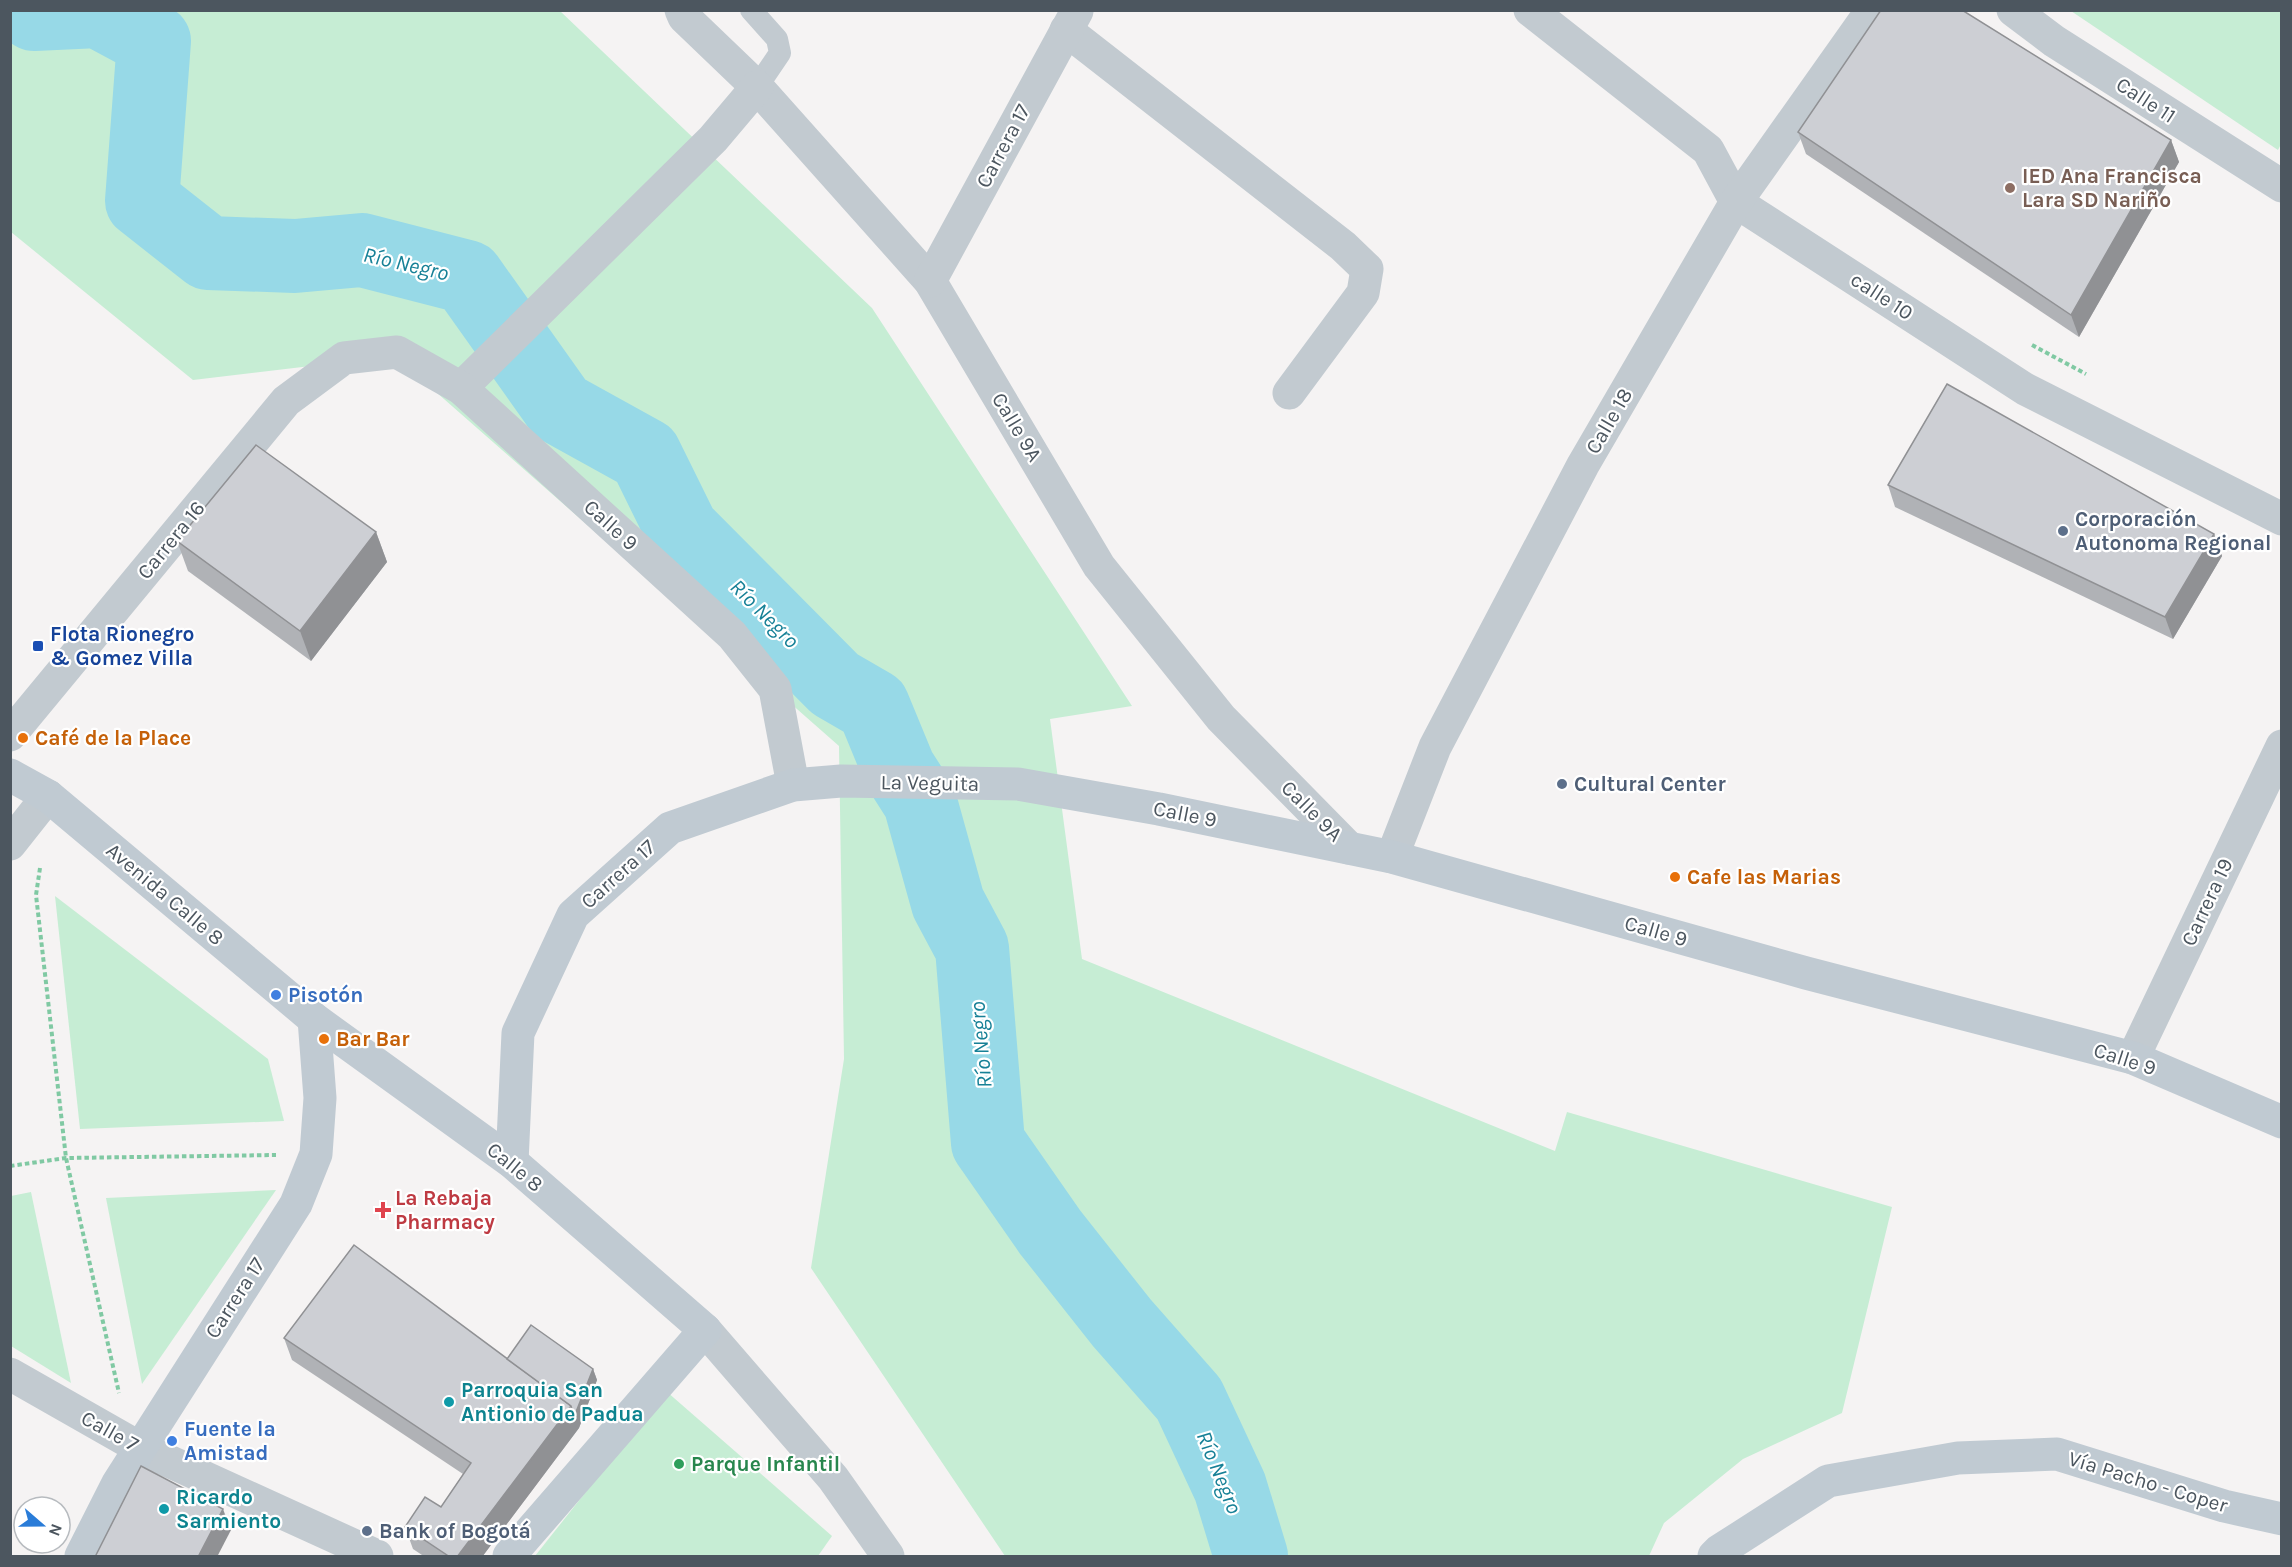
<svg xmlns="http://www.w3.org/2000/svg" width="2292" height="1567" font-family="Karla,sans-serif">
<rect width="100%" height="100%" fill="#f5f3f3"/>
<g fill="#c6edd4">
<polygon points="10,11 560,11 872,308 1132,706 1050,719 1082,959 1555,1151 1567,1112 1892,1207 1842,1413 1743,1459 1664,1523 1649,1556 1005,1556 811,1268 844,1059 839,746 395,356 193,380 11,232"/>
<polygon points="2071,11 2281,11 2282,142 2278,150"/>
<polygon points="55,896 268,1059 284,1121 80,1129"/>
<polygon points="276,1190 142,1384 106,1198"/>
<polygon points="31,1192 71,1383 11,1346 11,1196"/>
<polygon points="666,1391 832,1536 818,1556 535,1556"/>
</g>
<g fill="none" stroke-linecap="round" stroke-linejoin="round">
<polyline stroke="#97d9e7" stroke-width="74" points="31,10 34,14 98,11 154,41 142,201 208,253 295,256 362,250 467,277 560,408 645,455 682,530 835,684 873,706 899,769 920,802 948,903 972,948 988,1143 1050,1232 1122,1323 1189,1399 1230,1487 1251,1556"/>
<g stroke="#80c9a3" stroke-width="4" stroke-dasharray="4.5 3" stroke-linecap="butt">
<polyline points="2032,345 2086,374"/>
<polyline points="40,868 36,895 66,1158 119,1393"/>
<polyline points="10,1166 66,1158 276,1155"/>
</g>
<polyline stroke="#c2cad0" stroke-width="22" points="751,10 777,39 780,53 757,87"/>
<g stroke="#c2cad0" stroke-width="33">
<polyline points="681,10 684,17 757,87 930,281 1099,566 1221,718 1349,848"/>
<polyline points="1530,10 1708,150 1736,202 2025,389 2282,519"/>
<polyline points="2013,10 2054,41 2282,186"/>
<polyline points="1066,30 1343,246 1367,269 1363,293 1289,393"/>
<polyline points="930,281 1077,11"/>
<polyline points="461,388 713,139 757,87"/>
<polyline points="10,735 286,401 344,358 397,352 461,388 732,635 775,689 793,785"/>
<polyline points="10,844 48,796"/>
<polyline points="1392,857 1435,747 1583,465 1736,202 1872,10"/>
<polyline points="2133,1058 2282,746"/>
<polyline points="705,1330 833,1478 888,1556"/>
<polyline points="10,1374 140,1448 377,1556"/>
</g>
<g stroke="#c0cad2" stroke-width="33">
<polyline points="10,775 48,796 314,1019 512,1162 705,1330 509,1556"/>
<polyline points="512,1162 518,1033 573,915 670,828 793,785 841,781 1018,784 1159,809 1392,857 1806,973 2133,1058 2282,1122"/>
<polyline points="81,1556 118,1483 296,1204 316,1154 320,1098 314,1019"/>
<polyline points="1714,1556 1719,1551 1828,1481 1958,1458 2057,1454 2224,1506 2282,1519"/>
</g>
</g>
<g fill="#b0b2b6">
<polygon points="1798,132 2171,140 2179,162 2079,337 1806,154"/>
<polygon points="1888,485 2214,534 2222,556 2173,639 1895,507"/>
<polygon points="376,532 387,562 311,661 188,571 177,541"/>
<polygon points="284,1338 507,1359 593,1369 597,1380 579,1428 482,1557 425,1557 413,1549 405,1527 441,1507 463,1474 292,1360"/>
</g>
<g fill="#909194">
<polygon points="2171,140 2179,162 2079,337 2071,315"/>
<polygon points="376,532 387,562 311,661 300,631"/>
<polygon points="2214,534 2222,556 2173,639 2165,617"/>
<polygon points="593,1369 597,1380 579,1428 482,1557 457,1557"/>
<polygon points="223,1509 231,1530 217,1557 198,1557"/>
</g>
<g fill="#cdcfd4" stroke="#909194" stroke-width="1.5">
<polygon points="1881,10 1962,10 2171,140 2071,315 1798,132"/>
<polygon points="1947,384 2214,534 2165,617 1888,485"/>
<polygon points="256,445 376,532 300,631 177,541"/>
<polygon points="354,1245 571,1406 457,1557 450,1557 405,1527 425,1497 441,1507 471,1463 284,1338"/>
<polygon points="531,1325 593,1369 574,1417 571,1406 507,1359"/>
<polygon points="141,1466 223,1509 198,1557 95,1557"/>
</g>
<circle fill="#8d6e63" stroke="#fff" stroke-width="2" cx="2010" cy="188" r="6"/>
<g fill="#5c6f8a" stroke="#fff" stroke-width="2">
<circle cx="2063" cy="531" r="6"/>
<circle cx="1562" cy="784" r="6"/>
<circle cx="367" cy="1531" r="6"/>
</g>
<rect fill="#1a4fb4" stroke="#fff" stroke-width="2" x="32" y="640" width="12" height="12" rx="3"/>
<g fill="#e8710a" stroke="#fff" stroke-width="2">
<circle cx="23" cy="738" r="6"/>
<circle cx="1675" cy="877" r="6"/>
<circle cx="324" cy="1039" r="6"/>
</g>
<g fill="#3f7fe0" stroke="#fff" stroke-width="2">
<circle cx="276" cy="995" r="6"/>
<circle cx="172" cy="1441" r="6"/>
</g>
<path fill="#e0444e" stroke="#fff" stroke-width="2" d="M380 1201h6v6h6v6h-6v6h-6v-6h-6v-6h6z"/>
<g fill="#0f9aa8" stroke="#fff" stroke-width="2">
<circle cx="449" cy="1402" r="6"/>
<circle cx="164" cy="1509" r="6"/>
</g>
<circle fill="#2e9e5b" stroke="#fff" stroke-width="2" cx="679" cy="1464" r="6"/>
<g text-anchor="middle" stroke-width="4.5" stroke-linejoin="round" paint-order="stroke">
<g font-size="21" fill="#4c565f" stroke="#fff">
<text transform="translate(2146 100) rotate(33)" y="7">Calle 11</text>
<text transform="translate(1003 146) rotate(-62)" y="7">Carrera 17</text>
<text transform="translate(1882 296) rotate(33)" y="7">calle 10</text>
<text transform="translate(1609 421) rotate(-60)" y="7">Calle 18</text>
<text transform="translate(1017 427) rotate(59)" y="7">Calle 9A</text>
<text transform="translate(611 525) rotate(42)" y="7">Calle 9</text>
<text transform="translate(171 540) rotate(-51)" y="7">Carrera 16</text>
<text transform="translate(930 783) rotate(1)" y="7">La Veguita</text>
<text transform="translate(1312 811) rotate(45)" y="7">Calle 9A</text>
<text transform="translate(1185 814) rotate(11)" y="7">Calle 9</text>
<text transform="translate(618 874) rotate(-42)" y="7">Carrera 17</text>
<text transform="translate(165 894) rotate(40)" y="7">Avenida Calle 8</text>
<text transform="translate(2207 902) rotate(-65)" y="7">Carrera 19</text>
<text transform="translate(1656 931) rotate(16)" y="7">Calle 9</text>
<text transform="translate(2125 1059) rotate(18)" y="7">Calle 9</text>
<text transform="translate(515 1167) rotate(39)" y="7">Calle 8</text>
<text transform="translate(235 1298) rotate(-57)" y="7">Carrera 17</text>
<text transform="translate(110 1431) rotate(29)" y="7">Calle 7</text>
<text transform="translate(2148 1482) rotate(17)" y="7">Vía Pacho - Coper</text>
</g>
<g font-size="21" font-weight="bold" fill="#785e54" stroke="#fff" text-anchor="start">
<text x="2022" y="183">IED Ana Francisca<tspan x="2022" dy="24">Lara SD Nariño</tspan></text>
</g>
<g font-size="21" font-weight="bold" fill="#4e5e75" stroke="#fff" text-anchor="start">
<text x="2075" y="526">Corporación<tspan x="2075" dy="24">Autonoma Regional</tspan></text>
<text x="1574" y="791">Cultural Center</text>
<text x="379" y="1538">Bank of Bogotá</text>
</g>
<g font-size="21" font-weight="bold" fill="#164399" stroke="#fff" text-anchor="start">
<text x="50" y="641">Flota Rionegro<tspan x="50" dy="24">&amp; Gomez Villa</tspan></text>
</g>
<g font-size="21" font-weight="bold" fill="#c56008" stroke="#fff" text-anchor="start">
<text x="35" y="745">Café de la Place</text>
<text x="1687" y="884">Cafe las Marias</text>
<text x="336" y="1046">Bar Bar</text>
</g>
<g font-size="21" font-weight="bold" fill="#366cbe" stroke="#fff" text-anchor="start">
<text x="288" y="1002">Pisotón</text>
<text x="184" y="1436">Fuente la<tspan x="184" dy="24">Amistad</tspan></text>
</g>
<g font-size="21" font-weight="bold" fill="#be3a42" stroke="#fff" text-anchor="start">
<text x="395" y="1205">La Rebaja<tspan x="395" dy="24">Pharmacy</tspan></text>
</g>
<g font-size="21" font-weight="bold" fill="#0d838f" stroke="#fff" text-anchor="start">
<text x="461" y="1397">Parroquia San<tspan x="461" dy="24">Antionio de Padua</tspan></text>
<text x="176" y="1504">Ricardo<tspan x="176" dy="24">Sarmiento</tspan></text>
</g>
<g font-size="21" font-weight="bold" fill="#27864d" stroke="#fff" text-anchor="start">
<text x="691" y="1471">Parque Infantil</text>
</g>
<g font-size="22" font-style="italic" fill="#178197" stroke="#fff">
<text transform="translate(406 263) rotate(13)" y="8">Río Negro</text>
<text transform="translate(765 613) rotate(45)" y="8">Río Negro</text>
<text transform="translate(980 1045) rotate(-95)" y="8">Río Negro</text>
<text transform="translate(1220 1472) rotate(68)" y="8">Río Negro</text>
</g>
</g>
<rect width="2292" height="1567" fill="none" stroke="#4c565f" stroke-width="24"/>
<g transform="translate(42 1525) rotate(110)"><circle r="28" fill="#ffffff" stroke="#b7bbbf" stroke-width="1.5"/>
<path d="M0-4.5L10 22L0 15L-10 22Z" fill="#2a7cd8"/>
<text y="-9" font-size="16" font-weight="bold" text-anchor="middle" fill="#4c565f">N</text>
</g>
</svg>
